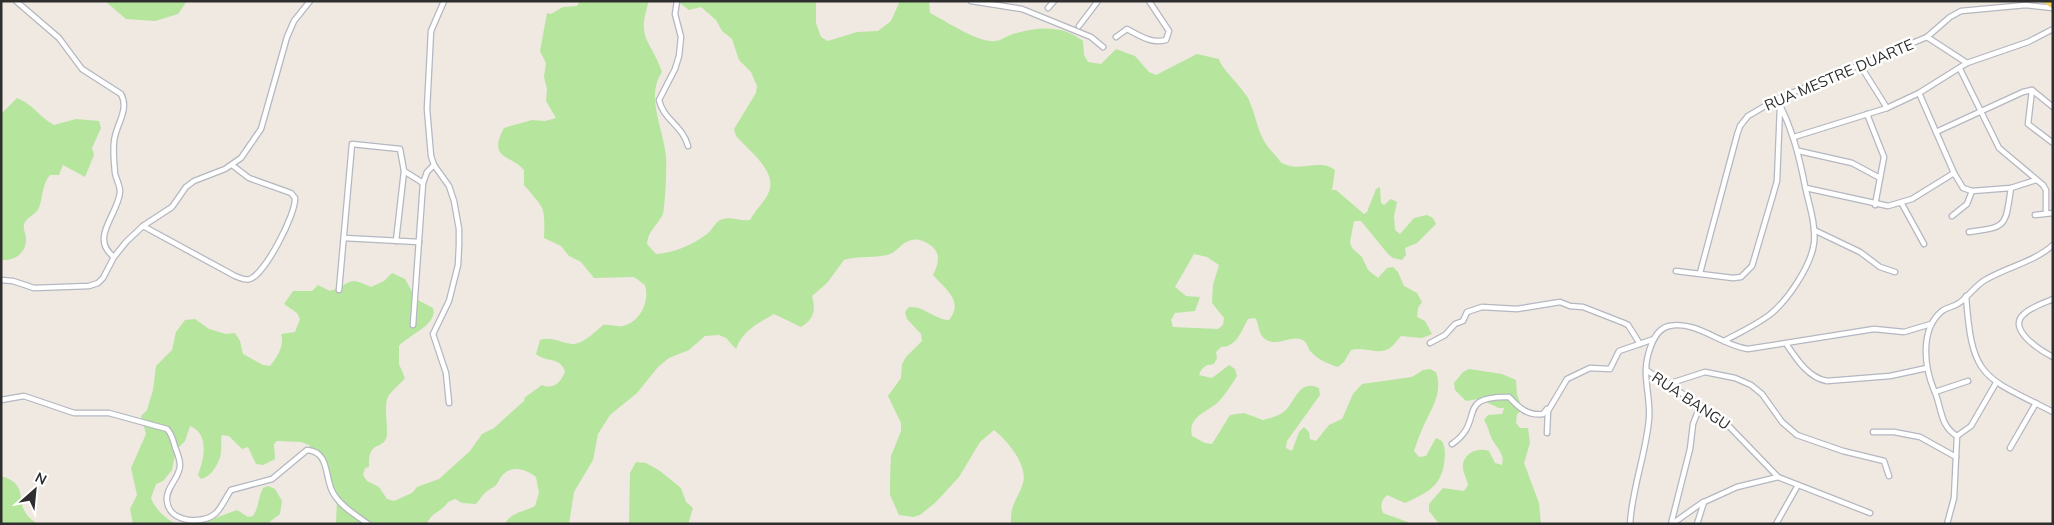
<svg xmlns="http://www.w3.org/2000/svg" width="2054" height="525" font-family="Mulish,sans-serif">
<rect width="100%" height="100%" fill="#efe9e1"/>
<g fill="#b6e59e" fill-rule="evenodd">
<polygon points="105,1 187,1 178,14 155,21 126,19"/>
<path d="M580,1h69c-13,39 1,37 13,71 -17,25 2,57 4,85 1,8 -1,51 -3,57 -5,11 -15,16 -16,30l9,10c18,-1 36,-9 51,-20 5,-4 7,-10 13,-14 11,-5 19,2 30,0 5,-9 14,-18 18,-26 11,-22 -19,-43 -32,-58l-2,-7 22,-36 1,-7 -6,-14 -12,-12 -7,-21 -10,-8 -6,-11 -15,-13 -12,3 -12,-9h139v22l5,14 7,4 29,-9 21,-1 13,-10 9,-20h29l1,12c16,8 48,30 65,28 5,0 12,-5 18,-7 24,-7 49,-10 70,7l1,14 4,7 13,2 15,-15 19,7 14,16 7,3 41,-21 22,5c1,8 22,27 29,39 11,24 8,38 28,58 3,3 4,7 8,8 17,8 36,-6 51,6l-3,20h4l28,24 3,-2 9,-23 4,-2 1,16 3,2 7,-6 6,3 -3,14 1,14 5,4 14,-16 13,-3 6,3 3,6 -19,19 -12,5 1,7 -4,5 -9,-2 -5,-4 -27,-33h-7l-4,21 2,6 10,9 6,13 10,8 9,-10 6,-1 5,5 6,14 13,7 5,9 -4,6 -1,9 8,4 7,13 -10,4 -21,-2c-4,4 -7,9 -11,12 -12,8 -27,-2 -39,2l-7,12 -6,5c-10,-3 -21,-8 -28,-16 -2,-3 -3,-8 -6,-10 -11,-9 -30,10 -42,-5 -4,-5 -3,-13 -7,-18l-7,1c-7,12 -11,28 -27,28l-5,5 1,6 -3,6c-9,1 -12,3 -15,11l13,3 17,-13 6,4 2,7c-5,8 -11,17 -17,24 -10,12 -33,15 -28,36l13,7 7,1 18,-29 14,-2 19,7c7,-2 17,-4 23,-10 10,-11 14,-31 33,-22l1,7 -33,46 -1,7 6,3 7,-19 5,-5 5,5 1,7 6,2 13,-16 13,-6 11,-25 9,-10 50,-7 11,-7 7,-1 6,3c7,21 -4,35 -12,53 -4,8 -7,17 -10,26l5,6 7,-1 10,-18 6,3c4,8 3,14 2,23 -4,24 -18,29 -39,39l-18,-8c-6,6 -7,10 -4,18l30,11h-402c-1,-22 7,-24 12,-41 5,-18 -16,-43 -29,-53l-14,12 -21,35 -23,25 -16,13 -7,2 -14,-2 -9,-20v-15l1,-24 10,-25v-8l-13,-27 13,-18 1,-14 4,-7 16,-16 -1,-7 -14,-15 -2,-7 4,-5c16,-1 24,12 40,13 16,-19 -5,-32 -16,-45 7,-14 8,-24 -6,-32 -6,-3 -11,-5 -18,-2 -8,2 -11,10 -19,13 -14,5 -31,1 -46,6l-17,23 -15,13c4,14 2,23 -11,31l-27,-13c-16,9 -32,17 -38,35l-10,-11 -7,-3 -14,1 -16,14 -20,8 -11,9 -21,26 -27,22 -12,19 -5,26 -19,32 -5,32h-64c6,-12 19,-12 30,-18l4,-13 -3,-16c-11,-8 -25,-13 -35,0 -2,2 -3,7 -6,9 -13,8 -10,7 -19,18l-14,-1 -7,-4 -7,3c-6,10 -17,10 -21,22h-91l1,-24 -7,-6 -3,-21 -18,-28 -8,-3 -24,-1 -3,3 1,15 -12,6 -7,-1 -8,-17 -6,2 -13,-13 -7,-1c-2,6 0,10 -1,16 0,9 -9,26 -20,28l-3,-4c6,-16 12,-41 -8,-49l-5,15 -9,9 -4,20 -9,11 -7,3 -5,14c3,10 18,25 28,26h-46l-3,-15 7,-14 -6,-27 15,-34 -5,-18 6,-6 6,-20 3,-24 16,-16 4,-18 9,-12 10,-1 14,10 17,5 9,-1 5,8 3,13 20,11 7,1c7,-9 15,-20 11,-32l14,-2 5,-13 -3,-6 -13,-9 9,-13h19l6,-6 12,6c21,-7 17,-16 41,-4l13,-6 8,-8 13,6 11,20 17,9c5,17 -25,27 -34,38v18l6,14c-5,7 -15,13 -18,21 -3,11 2,34 -1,40 -6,11 -18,2 -17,28l-4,1 -2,7 4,6 12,6 8,12 7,2 18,-8 5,-6 22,-8 31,-28 12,-17 12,-6 31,-28 -1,-2 18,-13c11,5 20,-3 23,-14 -6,-15 -18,-8 -29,-17l4,-14c13,-4 20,3 32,4 10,1 24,-13 31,-19 6,-1 13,2 20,1 17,-4 27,-24 22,-41l-11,-8 -40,1 -13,-16 -12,-6 -8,-10 -17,-8c1,-33 1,-28 -20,-53v-15c-13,-15 -37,-11 -20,-42l28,-8 13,1 11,-3 -10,-17 1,-12 -3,-12 2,-14 -6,-12 7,-38 4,1 12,-7 14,-1zM1194,254l13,3 12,8 -6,20 -1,18 12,15 -1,7 -5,4 -45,-2 -2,-7 4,-7 20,-2 5,-14 -14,-1 -11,-9z"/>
<path d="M17,98c16,6 22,19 37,27l22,-6 23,2 2,7 -9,20 2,7 -9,22 -22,-12 -4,10h-9c-8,9 -7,22 -11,33 -3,6 -10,8 -14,14 -3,5 0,10 1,15 1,16 -11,24 -25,23v-146z"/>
<path d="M1469,369l33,5 14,6 1,15 6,15 -6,4 -1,9 4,5h8l2,15 -6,20 15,40 2,21h-102l-10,-13v-7l14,-16 21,3 4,-6c-1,-6 -6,-14 -5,-21 2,-12 16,-17 26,-13l6,12 7,2c3,-12 -5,-16 -10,-26 -3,-6 -4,-13 -8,-19l4,-5 14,-1 2,-6h-5l-20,-9 -13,2 -11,-11 -1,-7 9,-11z"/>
<polygon points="636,462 646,463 660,471 681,488 686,502 693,508 688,524 629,524 630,473"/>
<path d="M1,476c34,10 7,31 37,48h-37z"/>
<path d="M268,486l7,3 7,12 -2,13 -13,10h-68l38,-14 11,7 5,-1c6,-8 5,-19 10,-28z"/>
</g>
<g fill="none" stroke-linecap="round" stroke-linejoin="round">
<defs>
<g id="minor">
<path d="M16,1l43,37 23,31 39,25c9,16 -6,32 -7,48 -1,10 0,21 1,31 1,6 5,12 5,19 -2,23 -31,46 -6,65"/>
<polyline points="444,1 431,31 427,109 431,156 434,165 449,186 454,201 459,229 459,245 458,265 449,301 433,334 446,373 449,403"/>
<path d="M677,1l-2,13 6,23 -2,19 -4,13 -16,31c4,19 24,26 29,46"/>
<polyline points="971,1 1022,9 1091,37 1103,47"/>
<polyline points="1048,8 1054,1"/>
<polyline points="1079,26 1098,1"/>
<path d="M1116,37l11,-8c13,7 25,15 39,11l3,-9 -20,-30"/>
<polyline points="1927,37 1967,63"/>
<polyline points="1860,65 1887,108"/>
<polyline points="1960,69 1999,148 2043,185 2046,190 2046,213"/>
<polyline points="2032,90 2028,124 2053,143"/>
<polyline points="1919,93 1954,173 1963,188 1972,191 2011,188 2036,180"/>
<polyline points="1867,114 1884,157 1875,205"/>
<polyline points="1936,132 2023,92 2032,90 2053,107"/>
<polyline points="1794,137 1887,108 1919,93 1967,63 2028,42 2053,29"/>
<polyline points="1799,151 1852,163 1880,178"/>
<polyline points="1806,188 1888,206 1912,199 1954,173"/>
<polyline points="1902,204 1924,244"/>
<polyline points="2035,215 2053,213"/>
<polyline points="1952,216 1967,204 1972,191"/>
<path d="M143,226l92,50c5,2 10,5 15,3 15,-5 46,-65 45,-81l-4,-5 -42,-15 -17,-13"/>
<polyline points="1814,230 1860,252 1880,267 1895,272"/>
<path d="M1969,232c39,-5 36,-6 42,-44"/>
<polyline points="344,238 419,242"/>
<polyline points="396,241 404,171"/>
<polyline points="1676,271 1733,278 1741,277 1752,266 1773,195 1777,181 1780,106"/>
<polyline points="1700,273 1737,135 1740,126 1748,116 1777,99 1927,37 1950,17 1961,11 2026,5 2053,8"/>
<polyline points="1,280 13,281 34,288 89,286 98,283 103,278 114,257 126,242 143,226 172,207 186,187 194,181 225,169 241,158 261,129 287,37 294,21 310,1"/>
<polyline points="339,290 352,144 400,149 404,171 423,183"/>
<path d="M1966,296c6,84 17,80 87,116"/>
<path d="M2053,299c-9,4 -22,8 -29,15 -18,15 17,37 29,43"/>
<polyline points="413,325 423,183 427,172 434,165"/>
<path d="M1724,341c15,-8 30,-15 44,-25 19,-14 43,-50 46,-73 2,-19 -5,-38 -9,-57 -6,-31 -13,-58 -28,-87"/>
<polyline points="1430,343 1445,335 1455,324 1463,321 1467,312 1482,307 1517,309 1560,302 1570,306 1583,307 1624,323 1628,325 1640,344"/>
<path d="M1787,345c10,15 22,33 40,36l63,-5 37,-8"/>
<polyline points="1646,370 1723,420 1778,477"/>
<polyline points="1668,384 1705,372 1735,378 1751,385 1762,394 1782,422 1797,435 1843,451 1884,461 1889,476"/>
<polyline points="1935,392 1968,381"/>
<path d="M1,400l23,-4 50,17h35l58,16c5,5 6,11 8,18 2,5 5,12 5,18 0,13 -15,23 -13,36 2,22 36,24 49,12 6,-6 10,-16 15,-23l41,-11 35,-29c25,2 16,31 28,46 8,12 21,19 33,28"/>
<polyline points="1873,432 1894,432 1920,437 1956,457"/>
<polyline points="1547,433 1548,411 1567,379 1590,368 1610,369 1619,351 1654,339"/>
<path d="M1957,436c-18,-11 -15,-29 -23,-46 -10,-24 -14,-61 8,-79 5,-4 12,-4 17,-8 9,-6 16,-17 26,-23 22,-13 49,-18 68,-35"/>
<polyline points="1957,436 1971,426 1996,383"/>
<path d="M1452,444c34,-23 2,-48 57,-47 10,11 19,19 34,17l4,-5"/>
<polyline points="2010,448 2036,403"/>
<path d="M1630,524c2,-36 16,-70 19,-105 2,-21 -7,-43 -1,-64 3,-11 8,-26 21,-29 28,-6 53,20 79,23l126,-20 30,3 27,-8"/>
<polyline points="1671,524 1690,449 1693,424 1700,406"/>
<polyline points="1672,524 1703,502"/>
<polyline points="1697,524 1704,502 1737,487 1778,477 1870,513"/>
<polyline points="1776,524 1798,485"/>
<polyline points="1947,524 1954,498 1957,436"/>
</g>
<polyline id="major" points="2046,1 2053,6"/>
</defs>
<use href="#minor" stroke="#b4b7c1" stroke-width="7"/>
<use href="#major" stroke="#c9c9c9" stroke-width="8"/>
<use href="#minor" stroke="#fff" stroke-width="4.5"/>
<use href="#major" stroke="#f2d163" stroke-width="5"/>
</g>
<g text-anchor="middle" stroke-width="5" stroke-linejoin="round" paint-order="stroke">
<g font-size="15" fill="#2e2e2e" stroke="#fff">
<text transform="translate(1839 75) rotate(-23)" y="5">RUA MESTRE DUARTE</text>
<text transform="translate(1691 401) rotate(34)" y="5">RUA BANGU</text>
</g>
</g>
<rect width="2054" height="525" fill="none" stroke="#2e2e2e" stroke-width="5"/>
<g transform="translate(35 490) rotate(27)" stroke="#ffffff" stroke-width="4" paint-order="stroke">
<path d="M0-4L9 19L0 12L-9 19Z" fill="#2e2e2e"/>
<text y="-8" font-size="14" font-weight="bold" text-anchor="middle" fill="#2e2e2e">N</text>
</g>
</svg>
